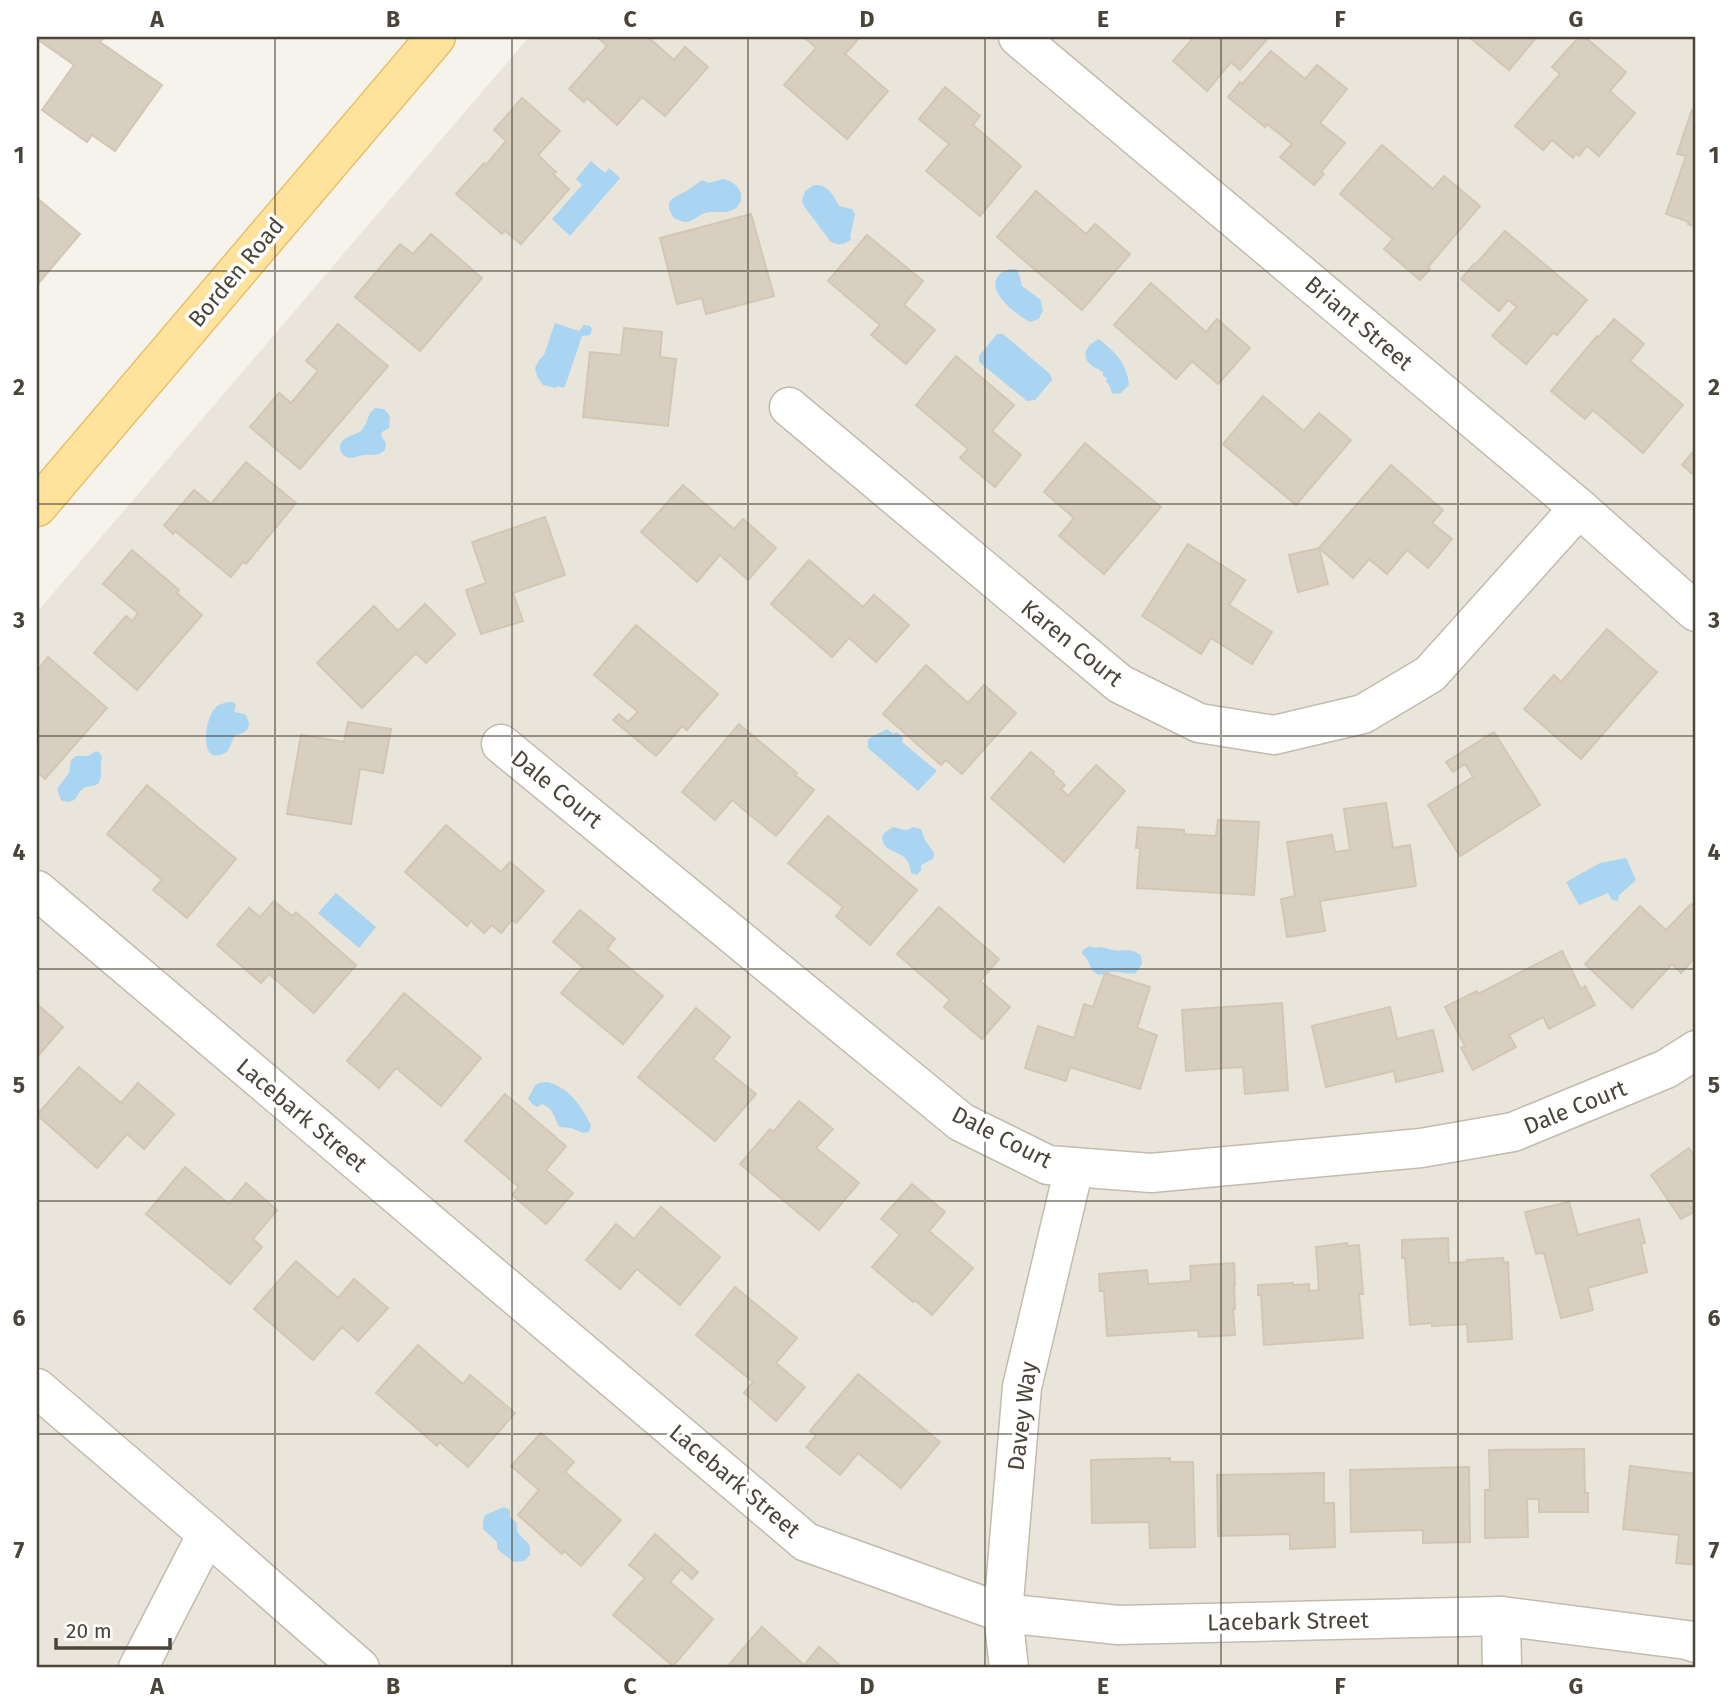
<svg xmlns="http://www.w3.org/2000/svg" width="1733" height="1705" font-family="'Fira Sans',sans-serif">
<rect width="100%" height="100%" fill="#f6f3ec"/>
<polygon fill="#eae5da" points="529,37 1696,37 1696,1668 37,1668 37,612"/>
<g fill="#a9d4f2">
<polygon points="591,161 605,173 609,168 620,178 570,236 552,219 582,185 576,179"/>
<path d="M723,179c13,2 25,16 14,28 -9,9 -22,2 -32,6 -7,2 -12,9 -20,9 -3,0 -8,-3 -11,-4 -13,-19 1,-20 14,-28 5,-3 9,-7 14,-10l7,3z"/>
<path d="M814,185c14,-1 19,10 25,21l13,3 3,5 -5,23 1,3c-8,5 -13,6 -21,1l-26,-35 -2,-5 3,-10z"/>
<path d="M1009,269h7l3,5 3,12 18,13 3,11 -4,9 -9,3c-17,-9 -55,-40 -21,-53z"/>
<polygon points="555,323 579,331 584,325 590,326 592,329 590,335 582,336 565,386 563,388 558,386 555,388 543,385 537,376 535,368 539,360 544,355"/>
<polygon points="997,334 1003,334 1050,374 1052,380 1035,400 1027,401 979,362 979,356"/>
<path d="M1099,339c16,13 28,24 30,46l-8,8 -8,1c-3,-4 -2,-9 -7,-12l1,-4 -4,-2v-4c-4,-3 -11,-5 -15,-10 -7,-10 2,-19 11,-23z"/>
<path d="M375,408l9,1 6,7 -1,12 -7,4 -1,4 5,7 -1,7c-8,7 -12,4 -21,5 -4,0 -8,2 -11,3 -8,1 -16,-7 -12,-15 5,-9 18,-7 23,-16 5,-8 3,-13 11,-19z"/>
<path d="M228,702h5l3,3 -2,7 11,2c8,12 3,19 -10,21l-7,16c-30,20 -25,-33 -11,-45 3,-2 7,-3 11,-4z"/>
<polygon points="887,729 893,734 897,732 903,738 902,742 937,771 918,791 868,748 868,739"/>
<path d="M96,751l4,2 2,4c-3,10 2,18 -4,27 -4,2 -9,2 -12,3 -11,5 -8,20 -25,13l-4,-11 12,-16 2,-13 5,-4h12z"/>
<path d="M913,827l8,2 4,11 9,13 -1,6 -12,6v5l-4,5 -6,-2c-1,-4 -1,-8 -3,-11 -7,-13 -23,-7 -26,-24l2,-5 9,-6c8,1 13,6 20,0z"/>
<polygon points="1626,858 1636,880 1619,895 1618,901 1612,900 1608,893 1579,905 1566,882 1600,863"/>
<polygon points="336,893 376,927 359,948 318,913"/>
<path d="M1089,946l7,2c7,-2 10,1 17,2 11,2 19,-3 28,6l1,8 -6,9c-9,2 -15,-2 -24,-1 -6,0 -11,5 -17,1 -7,-5 -4,-13 -13,-19l1,-4z"/>
<path d="M547,1082c22,5 34,24 44,43l-2,7 -6,1 -12,-5 -12,-1c-5,-10 -5,-18 -17,-23l-5,3 -5,-3 -4,-6c8,-9 2,-15 19,-16z"/>
<path d="M504,1507l6,3v7l7,6c-3,12 8,15 13,23v9l-6,6 -10,1 -17,-13v-7l-14,-13v-9l2,-5z"/>
</g>
<g fill="#d8cfc1" stroke="#d3c7b4" stroke-width="2">
<polygon points="37,37 104,37 100,42 162,85 115,151 92,135 87,142 42,110 74,65 37,39"/>
<polygon points="597,37 648,37 674,60 685,47 708,67 665,116 642,97 617,125 587,98 584,102 569,89 607,46"/>
<polygon points="804,37 860,37 845,54 888,91 847,139 784,85 816,48"/>
<polygon points="1194,37 1269,37 1240,70 1231,62 1207,91 1173,61"/>
<polygon points="1469,37 1537,37 1509,70"/>
<polygon points="1579,37 1585,37 1626,72 1610,91 1635,113 1599,156 1587,146 1579,156 1576,153 1573,158 1552,140 1543,150 1515,126 1560,74 1552,67"/>
<polygon points="1271,51 1305,79 1317,65 1347,89 1320,123 1345,143 1321,172 1324,174 1314,185 1280,157 1292,144 1267,124 1265,127 1228,97 1240,82 1242,84"/>
<polygon points="945,87 980,116 973,125 1021,166 980,216 926,171 949,144 919,119"/>
<polygon points="522,98 560,131 538,155 556,172 553,174 569,189 521,244 505,231 502,234 456,194 484,163 486,165 506,141 494,130"/>
<polygon points="1692,110 1696,111 1696,227 1688,224 1689,222 1666,214 1686,156 1677,154"/>
<polygon points="1382,145 1433,189 1444,176 1480,206 1428,267 1430,269 1420,280 1384,249 1393,239 1340,194"/>
<polygon points="1036,191 1086,234 1095,224 1130,254 1082,310 997,237"/>
<polygon points="37,198 80,234 37,285"/>
<polygon points="751,214 774,296 706,314 702,298 677,304 660,238"/>
<polygon points="1505,231 1587,300 1557,335 1553,333 1526,364 1492,336 1517,307 1508,300 1499,311 1461,279 1474,264 1475,265"/>
<polygon points="431,234 482,278 420,351 355,297 400,244 413,254"/>
<polygon points="867,235 923,281 904,305 935,330 906,364 871,335 880,325 828,281"/>
<polygon points="1151,283 1206,332 1217,319 1250,348 1218,384 1192,361 1176,379 1114,325"/>
<polygon points="1614,319 1644,344 1630,361 1683,405 1643,453 1593,410 1585,419 1551,391 1597,336 1599,337"/>
<polygon points="338,324 388,366 300,469 250,427 279,393 291,403 318,371 306,361"/>
<polygon points="624,328 662,332 660,357 676,359 668,426 583,417 590,352 621,355"/>
<polygon points="956,356 1014,405 992,431 1021,455 995,487 960,458 968,449 916,405"/>
<polygon points="1263,396 1304,431 1319,413 1351,440 1296,505 1223,444"/>
<polygon points="1085,443 1161,507 1104,574 1059,536 1074,518 1044,492"/>
<polygon points="1696,448 1696,477 1682,465"/>
<polygon points="246,462 296,503 246,564 243,562 231,577 175,531 173,534 164,525 194,490 211,504"/>
<polygon points="1391,465 1443,510 1432,523 1452,539 1428,568 1407,550 1387,574 1369,559 1353,578 1319,548"/>
<polygon points="683,485 734,529 743,519 776,548 748,580 720,555 697,582 641,532"/>
<polygon points="545,517 565,575 513,593 523,621 481,634 466,590 486,583 472,542"/>
<polygon points="1188,544 1245,580 1229,605 1272,632 1252,664 1211,638 1201,654 1142,616"/>
<polygon points="1319,548 1328,584 1298,592 1289,555"/>
<polygon points="132,550 179,590 177,593 202,615 137,690 94,653 126,616 132,621 138,613 103,584"/>
<polygon points="809,560 863,607 874,595 909,625 876,662 849,638 832,657 771,604"/>
<polygon points="425,604 455,634 426,663 416,653 362,708 317,663 374,606 398,631"/>
<polygon points="636,625 718,694 687,730 682,726 656,756 613,720 619,714 628,722 638,712 594,675"/>
<polygon points="1607,629 1657,672 1581,759 1524,709 1554,675 1561,682"/>
<polygon points="48,657 107,708 45,779 37,772 37,671"/>
<polygon points="926,665 968,703 984,685 1016,713 962,774 946,760 941,765 883,714"/>
<polygon points="348,722 391,729 383,773 360,769 351,824 287,814 301,735 344,742"/>
<polygon points="739,724 797,773 795,775 814,790 776,836 732,800 715,820 682,792"/>
<polygon points="1494,732 1540,805 1460,856 1428,805 1473,777 1465,764 1453,772 1446,762"/>
<polygon points="1031,752 1054,772 1053,774 1065,785 1061,789 1068,796 1096,765 1125,791 1064,862 991,798"/>
<polygon points="147,785 236,859 187,918 153,890 162,880 107,834"/>
<polygon points="1386,803 1393,848 1410,845 1416,886 1320,901 1325,931 1287,937 1281,899 1295,896 1287,842 1332,835 1335,852 1350,850 1344,809"/>
<polygon points="828,816 917,890 870,945 836,916 843,907 788,863"/>
<polygon points="1218,820 1259,822 1254,895 1137,888 1140,848 1136,848 1138,827 1184,830 1184,834 1216,836"/>
<polygon points="446,825 501,872 510,862 544,891 516,923 512,920 501,933 492,925 484,933 471,921 467,926 405,872"/>
<polygon points="274,901 292,916 296,912 356,965 314,1013 269,974 261,983 217,945 249,908 260,917"/>
<polygon points="1691,904 1696,908 1696,956 1681,973 1672,964 1632,1008 1585,964 1640,906 1666,930"/>
<polygon points="939,907 999,959 980,981 1010,1007 982,1039 944,1007 950,1000 897,954"/>
<polygon points="580,910 615,939 607,949 663,996 623,1044 561,993 583,967 553,942"/>
<polygon points="1562,951 1581,989 1585,986 1595,1005 1549,1029 1543,1017 1509,1035 1516,1047 1473,1070 1461,1048 1465,1046 1445,1007 1477,991 1478,994"/>
<polygon points="1105,973 1150,987 1137,1028 1157,1035 1140,1089 1070,1067 1066,1081 1025,1068 1038,1026 1074,1038 1084,1004 1093,1007"/>
<polygon points="404,993 481,1058 441,1106 396,1068 379,1088 347,1061"/>
<polygon points="1282,1003 1288,1090 1245,1094 1243,1067 1186,1071 1182,1010"/>
<polygon points="37,1004 63,1027 37,1057"/>
<polygon points="1390,1007 1397,1039 1433,1030 1443,1071 1396,1082 1394,1071 1326,1087 1312,1026"/>
<polygon points="696,1008 730,1037 713,1059 756,1094 715,1141 638,1077"/>
<polygon points="79,1067 121,1103 138,1083 174,1114 144,1149 127,1134 97,1168 37,1115"/>
<polygon points="505,1094 566,1146 546,1170 573,1193 546,1224 512,1195 519,1187 465,1141"/>
<polygon points="799,1101 833,1129 816,1148 859,1183 819,1230 740,1164 770,1129 773,1132"/>
<polygon points="1689,1148 1696,1159 1696,1206 1692,1208 1695,1211 1681,1219 1651,1175"/>
<polygon points="185,1167 229,1204 246,1183 277,1210 253,1239 262,1247 230,1284 146,1214"/>
<polygon points="912,1184 945,1212 929,1231 973,1268 932,1315 915,1300 913,1302 872,1267 900,1235 881,1219"/>
<polygon points="1569,1202 1578,1235 1639,1219 1645,1243 1641,1244 1647,1272 1588,1288 1593,1310 1561,1318 1544,1253 1536,1254 1525,1212"/>
<polygon points="661,1207 720,1257 680,1305 637,1269 620,1289 586,1260 616,1224 634,1239"/>
<polygon points="1448,1238 1449,1263 1467,1262 1467,1260 1503,1258 1504,1263 1508,1262 1512,1339 1468,1342 1467,1324 1432,1326 1432,1323 1410,1325 1405,1258 1402,1258 1402,1240"/>
<polygon points="1347,1243 1347,1246 1359,1245 1363,1294 1359,1294 1363,1338 1264,1345 1261,1295 1258,1295 1258,1285 1293,1283 1293,1285 1309,1284 1309,1291 1319,1290 1316,1247"/>
<polygon points="296,1261 338,1298 354,1279 388,1308 358,1341 342,1327 313,1360 254,1309"/>
<polygon points="1234,1263 1235,1285 1234,1285 1235,1309 1233,1309 1235,1335 1199,1337 1198,1330 1107,1336 1104,1291 1100,1291 1099,1274 1147,1270 1148,1284 1191,1281 1190,1266"/>
<polygon points="735,1287 797,1338 776,1363 805,1387 776,1421 744,1393 753,1382 696,1335"/>
<polygon points="418,1345 463,1384 470,1375 515,1413 468,1467 439,1442 437,1446 376,1393"/>
<polygon points="858,1374 940,1442 901,1488 858,1453 840,1475 806,1447 816,1436 810,1431"/>
<polygon points="541,1433 574,1462 565,1472 621,1520 581,1566 564,1551 562,1554 518,1515 539,1490 511,1466"/>
<polygon points="1584,1449 1585,1493 1588,1493 1588,1512 1539,1512 1539,1499 1527,1499 1528,1537 1485,1538 1485,1490 1490,1490 1489,1450"/>
<polygon points="1170,1458 1170,1462 1193,1462 1195,1547 1150,1548 1149,1522 1092,1523 1091,1460"/>
<polygon points="1630,1466 1696,1474 1696,1565 1676,1563 1679,1535 1623,1529"/>
<polygon points="1469,1467 1470,1542 1423,1543 1423,1530 1351,1532 1350,1470"/>
<polygon points="1324,1473 1324,1503 1334,1503 1335,1547 1290,1549 1290,1534 1218,1536 1217,1475"/>
<polygon points="655,1534 698,1572 692,1579 681,1569 670,1582 713,1619 673,1666 613,1615 645,1578 629,1565"/>
<polygon points="762,1627 804,1665 819,1647 843,1668 726,1668"/>
</g>
<g fill="none" stroke-linecap="round" stroke-linejoin="round">
<defs>
<g id="minor">
<polyline points="1018,37 1579,508 1696,612"/>
<polyline points="789,407 1120,684 1199,723 1274,735 1363,714 1430,674 1579,508"/>
<polyline points="501,744 961,1122 1048,1165 1151,1173 1421,1148 1513,1132 1666,1069 1696,1050"/>
<polyline points="37,890 806,1542 1003,1613 1118,1625 1501,1616 1687,1640 1696,1643"/>
<polyline points="37,1388 207,1534 360,1668"/>
<polyline points="1501,1616 1502,1668"/>
<polyline points="138,1668 207,1534"/>
<polyline points="1009,1668 1003,1613 1022,1387 1074,1168"/>
</g>
<polyline id="major" points="37,507 436,37"/>
</defs>
<use href="#minor" stroke="#c2bbae" stroke-width="41"/>
<use href="#major" stroke="#e6c16a" stroke-width="41"/>
<use href="#minor" stroke="#fff" stroke-width="38"/>
<use href="#major" stroke="#ffe39c" stroke-width="38"/>
</g>
<path fill="none" stroke="#4b4439" stroke-width="2" stroke-opacity="0.55" d="M275,37v1631M512,37v1631M748,37v1631M985,37v1631M1221,37v1631M1458,37v1631M37,271h1659M37,504h1659M37,736h1659M37,969h1659M37,1201h1659M37,1434h1659"/>
<g text-anchor="middle" stroke-width="7" stroke-linejoin="round" paint-order="stroke">
<g font-size="23" fill="#4b4439" stroke="#fff">
<text transform="translate(236 272) rotate(-50)" y="8">Borden Road</text>
<text transform="translate(1359 323) rotate(40)" y="8">Briant Street</text>
<text transform="translate(1072 643) rotate(39)" y="8">Karen Court</text>
<text transform="translate(557 789) rotate(39)" y="8">Dale Court</text>
<text transform="translate(1575 1107) rotate(-22)" y="8">Dale Court</text>
<text transform="translate(302 1115) rotate(40)" y="8">Lacebark Street</text>
<text transform="translate(1002 1137) rotate(27)" y="8">Dale Court</text>
<text transform="translate(1022 1416) rotate(-83)" y="8">Davey Way</text>
<text transform="translate(735 1481) rotate(40)" y="8">Lacebark Street</text>
<text transform="translate(1288 1621) rotate(-1)" y="8">Lacebark Street</text>
</g>
</g>
<rect width="1733" height="1705" fill="none" stroke="#ffffff" stroke-width="77"/>
<path d="M56 1638v10h114v-10" fill="none" stroke="#4b4439" stroke-width="3.5"/>
<text x="66" y="1638" font-size="21" fill="#4b4439" stroke="#ffffff" stroke-width="5" paint-order="stroke">20 m</text>
<rect x="38" y="38" width="1656" height="1628" fill="none" stroke="#4b4439" stroke-width="2.5"/>
<g font-size="23" text-anchor="middle" font-weight="bold" fill="#4b4439">
<text x="157" y="27">A</text>
<text x="393" y="27">B</text>
<text x="630" y="27">C</text>
<text x="867" y="27">D</text>
<text x="1103" y="27">E</text>
<text x="1340" y="27">F</text>
<text x="1576" y="27">G</text>
<text x="19" y="163">1</text>
<text x="1714" y="163">1</text>
<text x="19" y="395">2</text>
<text x="1714" y="395">2</text>
<text x="19" y="628">3</text>
<text x="1714" y="628">3</text>
<text x="19" y="860">4</text>
<text x="1714" y="860">4</text>
<text x="19" y="1093">5</text>
<text x="1714" y="1093">5</text>
<text x="19" y="1326">6</text>
<text x="1714" y="1326">6</text>
<text x="19" y="1558">7</text>
<text x="1714" y="1558">7</text>
<text x="157" y="1694">A</text>
<text x="393" y="1694">B</text>
<text x="630" y="1694">C</text>
<text x="867" y="1694">D</text>
<text x="1103" y="1694">E</text>
<text x="1340" y="1694">F</text>
<text x="1576" y="1694">G</text>
</g>
</svg>
